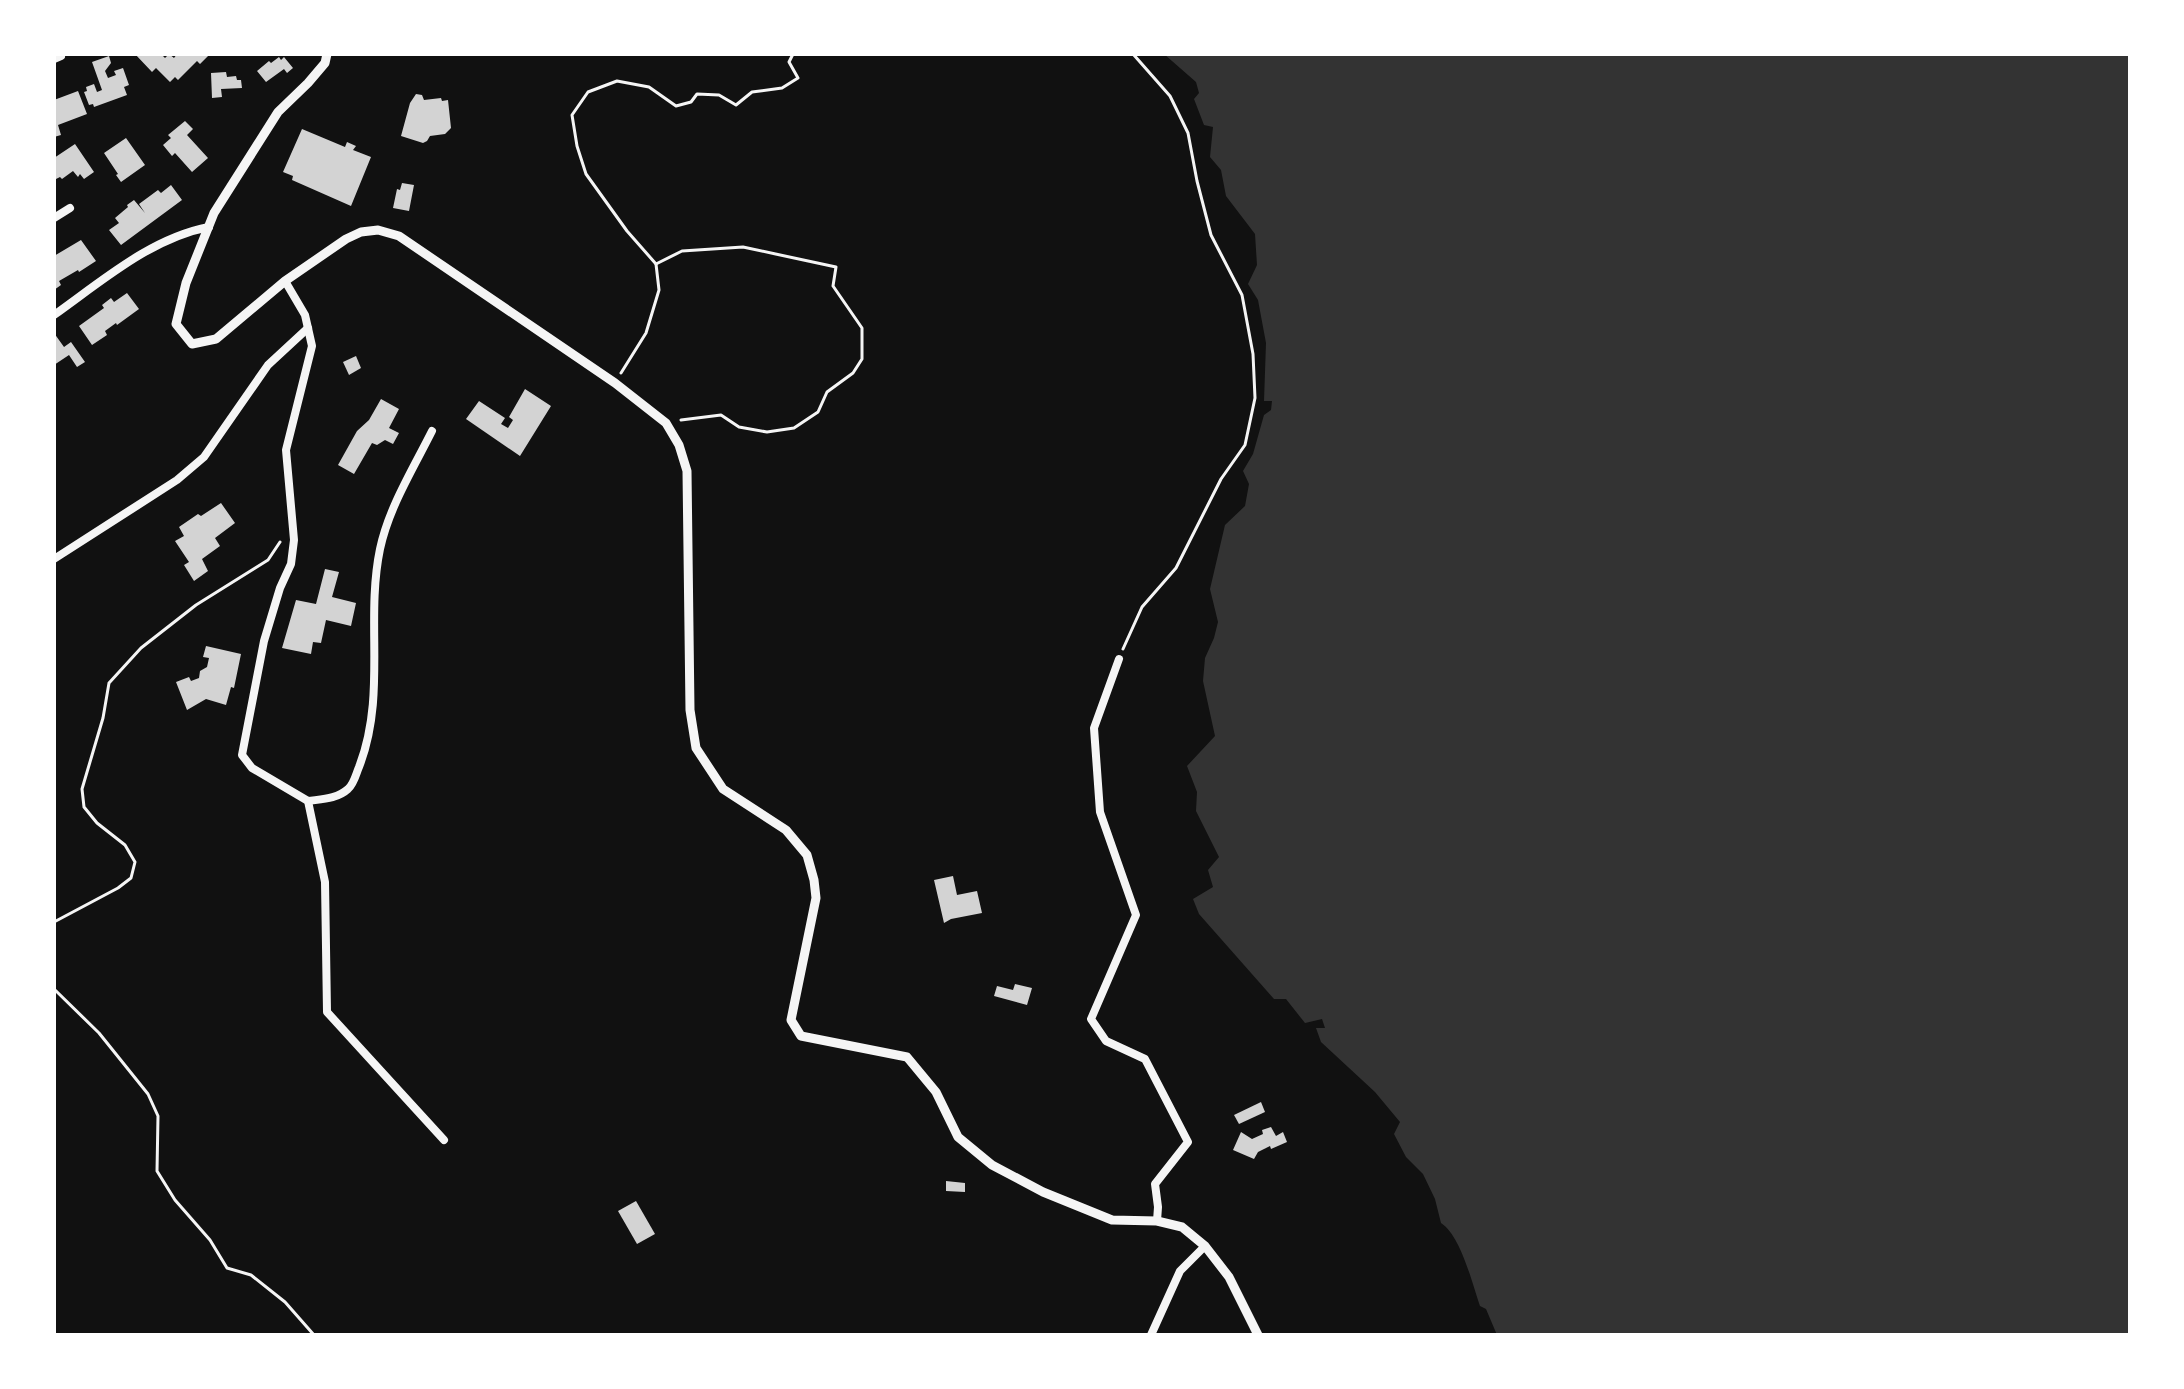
<svg xmlns="http://www.w3.org/2000/svg" width="2184" height="1389" font-family="'Public Sans',sans-serif">
<rect width="100%" height="100%" fill="#111"/>
<path fill="#333" d="M1164,54h966v1281h-633l-11,-26 -6,-3c-8,-23 -19,-70 -39,-83l-6,-24 -12,-25 -17,-17 -12,-23 6,-12 -25,-30 -54,-50 -5,-14h9l-3,-9 -17,4 -19,-24h-12l-75,-85 -6,-15 20,-12 -5,-17 11,-13 -23,-46 1,-19 -10,-26 28,-30 -12,-55 2,-23 9,-20 4,-16 -8,-33 15,-64 20,-19 4,-22 -6,-13 10,-17 11,-39 7,-5 1,-9h-8l2,-58 -8,-43 -10,-16 9,-19 -2,-31 -29,-38 -5,-26 -11,-13 3,-30 -9,-2 -10,-26 5,-6 -3,-11z"/>
<g fill="#d3d3d3">
<polygon points="135,54 161,54 165,58 169,54 174,58 177,54 210,54 200,64 197,61 178,80 175,77 170,82 156,68 152,72"/>
<polygon points="109,56 111,63 105,71 108,78 116,75 114,71 123,68 129,85 124,87 127,95 94,107 93,104 89,105 84,92 87,91 86,87 94,84 97,92 102,90 92,62"/>
<polygon points="279,57 281,60 284,57 293,68 287,73 284,69 266,82 257,71 269,61 271,63"/>
<polygon points="226,72 227,77 236,76 237,80 241,80 242,88 221,89 222,97 212,98 211,73"/>
<polygon points="78,91 87,114 58,125 61,135 54,137 54,100"/>
<polygon points="416,94 422,95 424,100 441,98 442,101 448,100 451,128 445,134 430,136 427,141 423,143 401,136 410,103"/>
<polygon points="185,121 193,129 187,135 208,158 192,172 175,153 172,156 163,145 171,138 168,135"/>
<polygon points="302,129 345,147 347,142 356,146 353,150 371,157 351,206 292,180 293,176 283,172"/>
<polygon points="126,138 145,165 121,182 116,175 118,174 104,153"/>
<polygon points="75,144 94,172 84,179 80,174 78,177 73,171 62,179 60,177 54,180 54,158"/>
<polygon points="402,183 414,185 409,211 393,208 397,189 400,190"/>
<polygon points="171,185 182,200 121,245 109,230 119,223 115,218 128,207 127,205 134,200 145,213 139,204 158,190 161,193"/>
<polygon points="81,240 96,261 79,272 78,270 59,281 61,285 54,290 54,256"/>
<polygon points="127,293 139,309 117,325 116,323 105,331 107,335 92,345 79,326 104,308 102,305 111,298 114,302"/>
<polygon points="54,333 64,347 71,342 85,362 77,367 69,355 54,365"/>
<polygon points="356,356 361,368 349,375 343,362"/>
<polygon points="525,389 551,406 520,456 466,419 479,401 505,418 501,424 508,428 513,420 509,417"/>
<polygon points="381,399 399,409 389,428 399,433 393,444 385,440 377,445 372,443 354,474 338,465 357,431 369,420"/>
<polygon points="221,503 235,523 215,538 220,546 202,559 208,571 194,581 184,565 189,562 175,541 184,536 179,527 198,514 201,516"/>
<polygon points="325,569 339,572 332,597 356,603 351,626 326,620 321,643 313,642 311,654 282,648 296,600 316,604"/>
<polygon points="206,646 241,654 234,688 231,687 226,705 206,699 187,710 176,682 189,677 191,681 199,678 200,671 207,667 209,658 203,657"/>
<polygon points="953,876 957,895 977,891 982,913 951,919 944,923 934,880"/>
<polygon points="1015,984 1032,988 1027,1005 994,996 997,986 1013,990"/>
<polygon points="1261,1102 1265,1112 1239,1124 1234,1115"/>
<polygon points="1271,1127 1276,1136 1283,1132 1287,1142 1271,1149 1270,1146 1258,1152 1254,1159 1233,1150 1241,1132 1252,1139 1263,1134 1262,1130"/>
<polygon points="946,1181 965,1183 965,1192 946,1191"/>
<polygon points="636,1201 655,1234 637,1244 618,1211"/>
</g>
<g fill="none" stroke-linecap="round" stroke-linejoin="round">
<g stroke="#f5f5f5" stroke-width="3">
<polyline points="656,264 682,251 743,247 836,267 833,286 862,328 862,359 853,373 827,392 818,412 794,428 767,432 739,427 721,415 681,420"/>
<polyline points="621,373 646,333 659,290 656,264 627,231 586,174 577,146 572,115 588,92 617,81 649,87 676,106 691,102 697,94 719,95 736,105 752,92 782,88 798,78 789,62 793,54"/>
<polyline points="1123,649 1142,607 1176,568 1221,479 1245,445 1255,398 1253,354 1242,295 1211,235 1197,181 1188,133 1170,96 1133,54"/>
<polyline points="54,922 118,888 131,878 135,862 125,845 97,823 84,807 82,789 103,718 109,683 141,648 196,605 268,560 280,542"/>
<polyline points="54,989 99,1033 148,1094 158,1116 157,1171 175,1200 210,1240 227,1268 251,1275 285,1302 314,1335"/>
</g>
<g stroke="#f5f5f5" stroke-width="8">
<polyline points="54,59 61,56"/>
<polyline points="54,218 70,208"/>
<polyline points="285,281 305,315 312,346 286,450 294,540 291,564 280,588 264,641 242,755 252,768 308,801 325,882 327,1012 444,1140"/>
<path d="M54,315c48,-34 97,-77 155,-88"/>
<polyline points="54,559 177,480 204,457 268,365 308,328"/>
<polyline points="1119,659 1094,728 1100,812 1136,915 1091,1019 1106,1041 1145,1059 1188,1142 1155,1184 1158,1207 1157,1221"/>
<path d="M308,801c14,-2 29,-2 40,-12 6,-5 8,-15 11,-22 28,-72 6,-146 21,-218 9,-42 33,-80 52,-118"/>
<polyline points="1151,1335 1180,1271 1205,1246"/>
</g>
<polyline stroke="#f5f5f5" stroke-width="9" points="327,54 325,63 308,83 278,112 214,213 186,283 176,324 192,344 216,339 285,281 346,239 361,232 378,230 399,236 615,383 666,423 679,445 687,471 690,710 696,748 723,789 786,830 807,855 814,880 816,898 791,1020 801,1036 907,1057 936,1092 958,1137 992,1165 1043,1192 1112,1220 1157,1221 1182,1227 1205,1246 1229,1277 1258,1335"/>
</g>
<rect width="2184" height="1389" fill="none" stroke="#ffffff" stroke-width="112"/>
</svg>
